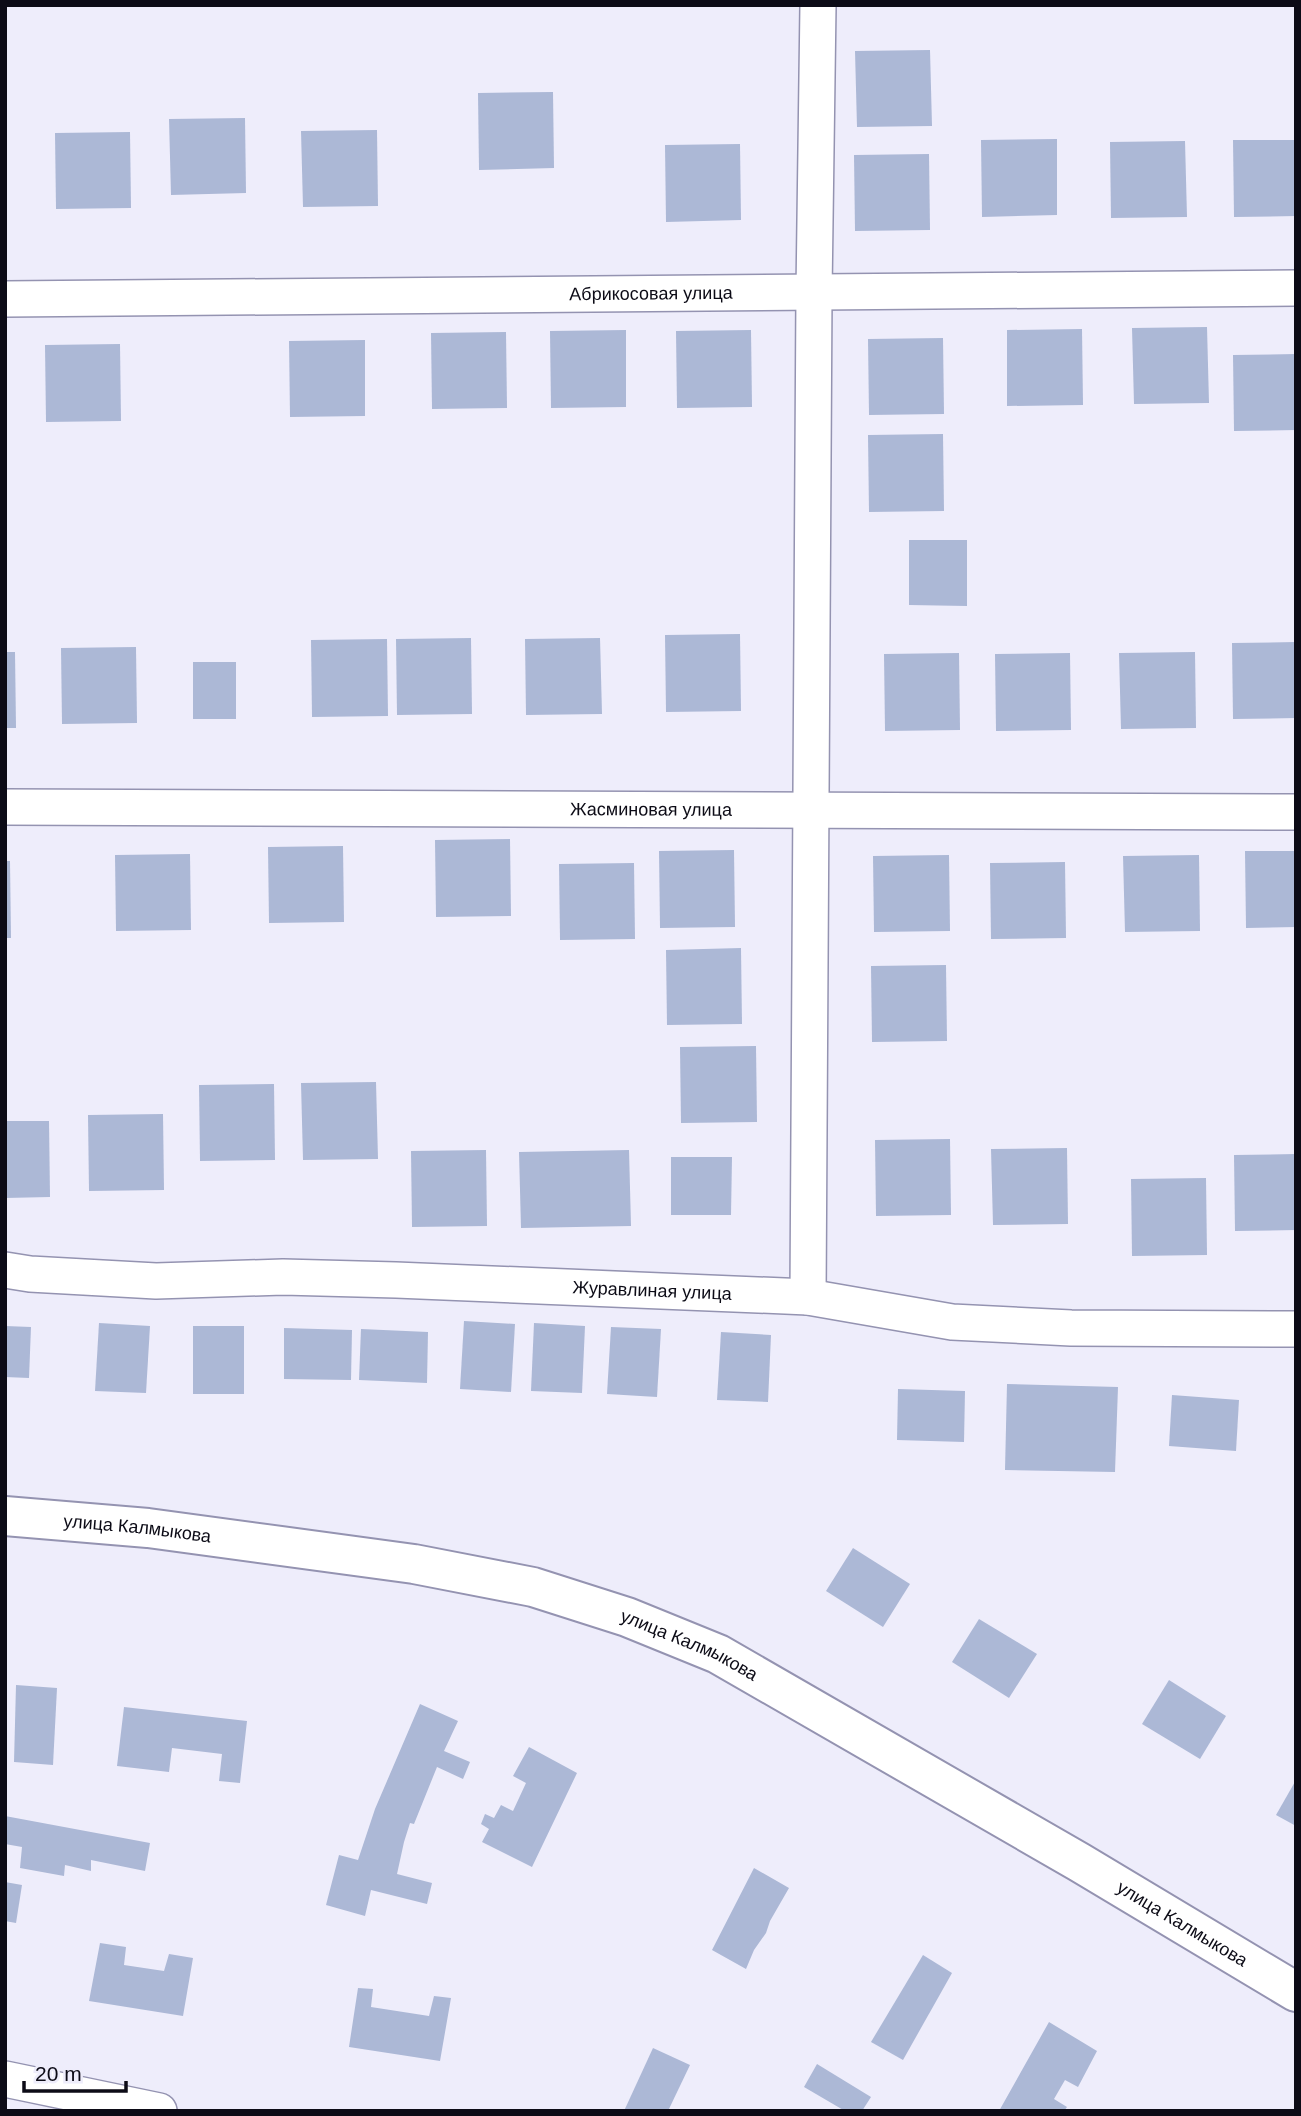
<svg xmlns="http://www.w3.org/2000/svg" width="1301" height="2116" font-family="Arial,sans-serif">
<rect width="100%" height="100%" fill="#eeedfb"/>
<g fill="#acb8d6">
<polygon points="930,50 932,126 857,127 855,51"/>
<polygon points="553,92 554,168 479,170 478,93"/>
<polygon points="245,118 246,193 171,195 169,119"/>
<polygon points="377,130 378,206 303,207 301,131"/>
<polygon points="130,132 131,208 56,209 55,133"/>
<polygon points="1057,139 1057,215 982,217 981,140"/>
<polygon points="1233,140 1296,140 1296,216 1234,217"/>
<polygon points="1185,141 1187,217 1111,218 1110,142"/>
<polygon points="740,144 741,220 666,222 665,145"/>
<polygon points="929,154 930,230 855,231 854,155"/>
<polygon points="1207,327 1209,403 1134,404 1132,328"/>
<polygon points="1082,329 1083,405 1007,406 1007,330"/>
<polygon points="626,330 626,407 551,408 550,331"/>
<polygon points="751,330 752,407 677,408 676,331"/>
<polygon points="506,332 507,408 432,409 431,333"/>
<polygon points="943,338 944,414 869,415 868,339"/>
<polygon points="365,340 365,416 290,417 289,341"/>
<polygon points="120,344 121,421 46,422 45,345"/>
<polygon points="1296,354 1296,430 1234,431 1233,355"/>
<polygon points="943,434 944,511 869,512 868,435"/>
<polygon points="909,540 967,540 967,606 909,605"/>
<polygon points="740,634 741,711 666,712 665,635"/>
<polygon points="471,638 472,714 397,715 396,639"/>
<polygon points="600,638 602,714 526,715 525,639"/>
<polygon points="387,639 388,716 312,717 311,640"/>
<polygon points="1296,642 1296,718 1233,719 1232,643"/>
<polygon points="136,647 137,723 62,724 61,648"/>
<polygon points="5,652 15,652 16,728 5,728"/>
<polygon points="1195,652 1196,728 1121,729 1119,653"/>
<polygon points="959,653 960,730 885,731 884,654"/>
<polygon points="1070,653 1071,730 996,731 995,654"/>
<rect x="193" y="662" width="43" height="57"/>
<polygon points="510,839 511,916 436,917 435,840"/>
<polygon points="343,846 344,922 269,923 268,847"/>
<polygon points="734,850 735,927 660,928 659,851"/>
<polygon points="1245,851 1296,851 1296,927 1246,928"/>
<polygon points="190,854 191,930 116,931 115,855"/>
<polygon points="949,855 950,931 874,932 873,856"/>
<polygon points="1199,855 1200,931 1125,932 1123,856"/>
<polygon points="5,861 10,861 11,938 5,938"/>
<polygon points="1065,862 1066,938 991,939 990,863"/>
<polygon points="634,863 635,939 560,940 559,864"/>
<polygon points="741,948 742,1024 667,1025 666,950"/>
<polygon points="946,965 947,1041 872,1042 871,966"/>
<polygon points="756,1046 757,1122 681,1123 680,1047"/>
<polygon points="376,1082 378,1159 303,1160 301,1083"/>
<polygon points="274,1084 275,1160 200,1161 199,1085"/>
<polygon points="163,1114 164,1190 89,1191 88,1115"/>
<polygon points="5,1121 49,1121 50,1197 5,1198"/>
<polygon points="950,1139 951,1215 876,1216 875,1140"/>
<polygon points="1067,1148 1068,1224 993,1225 991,1149"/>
<polygon points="486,1150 487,1226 412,1227 411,1151"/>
<polygon points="629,1150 631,1226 521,1228 519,1152"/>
<polygon points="1296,1154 1296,1230 1235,1231 1234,1155"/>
<polygon points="671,1157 732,1157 731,1215 671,1215"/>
<polygon points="1206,1178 1207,1255 1132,1256 1131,1179"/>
<polygon points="464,1321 515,1324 511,1392 460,1389"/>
<polygon points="99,1323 150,1326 146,1393 95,1391"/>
<polygon points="534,1323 585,1326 582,1393 531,1391"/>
<polygon points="5,1326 31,1327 29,1378 5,1377"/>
<rect x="193" y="1326" width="51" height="68"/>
<polygon points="611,1327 661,1329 657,1397 607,1394"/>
<polygon points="284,1328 352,1330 351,1380 284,1379"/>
<polygon points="361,1329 428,1332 427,1383 359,1380"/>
<polygon points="721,1332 771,1335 768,1402 717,1400"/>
<polygon points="1007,1384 1118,1387 1115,1472 1005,1470"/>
<polygon points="898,1389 965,1391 964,1442 897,1440"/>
<polygon points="1172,1395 1239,1400 1236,1451 1169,1446"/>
<polygon points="853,1548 910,1584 883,1627 826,1591"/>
<polygon points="979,1619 1037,1654 1009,1698 952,1662"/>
<polygon points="1169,1680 1226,1716 1200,1759 1142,1724"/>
<polygon points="16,1685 57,1688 53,1765 14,1762"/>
<polygon points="420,1704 458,1721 444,1751 470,1762 463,1779 437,1767 414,1824 410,1823 404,1842 397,1874 432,1883 427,1904 371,1890 365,1916 326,1905 339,1855 358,1860 375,1809"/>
<polygon points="124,1707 247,1721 240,1783 219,1781 222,1754 172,1748 169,1772 117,1766"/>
<polygon points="529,1747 577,1773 532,1867 482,1842 489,1829 481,1824 485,1814 494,1818 501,1805 513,1811 526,1783 513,1776"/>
<polygon points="1296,1780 1296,1826 1276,1815"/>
<polygon points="5,1816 150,1843 145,1871 91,1860 91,1871 65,1865 64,1876 20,1868 22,1847 5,1844"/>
<polygon points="754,1868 789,1888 770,1921 766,1933 754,1950 746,1969 712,1950"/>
<polygon points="5,1882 22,1885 16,1923 5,1921"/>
<polygon points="100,1943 126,1947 124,1965 164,1971 169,1954 193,1958 183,2016 89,2001"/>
<polygon points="923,1955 952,1973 903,2060 871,2042"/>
<polygon points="358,1988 373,1989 371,2007 429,2016 434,1996 451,1998 440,2061 349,2047"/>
<polygon points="1049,2022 1097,2051 1078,2087 1065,2080 1054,2099 1067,2107 1064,2111 999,2111"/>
<polygon points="653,2048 690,2065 668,2111 624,2111"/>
<polygon points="817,2064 871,2097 862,2111 845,2111 804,2087"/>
</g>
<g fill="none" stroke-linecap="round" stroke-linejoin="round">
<defs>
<g id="minor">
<path id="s1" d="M5,299l1291,-11"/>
<path id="s2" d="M5,807l1291,5"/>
<path id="s3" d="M5,1270l25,4 126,7 127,-4 113,3 412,17 144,25 119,6 225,1"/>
<polyline points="808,1297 814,292 818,5"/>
<polyline points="5,2079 159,2111"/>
</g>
<g id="secondary">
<path id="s4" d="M5,1516l143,12 266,36 119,23 94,30 91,37 361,208 217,130"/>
</g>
</defs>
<use href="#minor" stroke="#9493b1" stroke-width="38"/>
<use href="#secondary" stroke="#9493b1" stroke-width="42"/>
<use href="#minor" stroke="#fff" stroke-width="35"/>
<use href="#secondary" stroke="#fff" stroke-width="38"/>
</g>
<g text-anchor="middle" stroke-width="5" stroke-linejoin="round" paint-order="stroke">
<g font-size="18" fill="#0c0b16" stroke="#eeedfb">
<text dy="6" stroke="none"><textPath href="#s1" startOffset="646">Абрикосовая улица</textPath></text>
<text dy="6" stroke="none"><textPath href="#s2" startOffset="646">Жасминовая улица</textPath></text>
<text dy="6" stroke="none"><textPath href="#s3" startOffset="648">Журавлиная улица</textPath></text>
<text dy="6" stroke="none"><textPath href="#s4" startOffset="133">улица Калмыкова</textPath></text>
<text dy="6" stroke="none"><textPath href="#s4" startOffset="700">улица Калмыкова</textPath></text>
<text dy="6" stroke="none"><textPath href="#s4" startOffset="1267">улица Калмыкова</textPath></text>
</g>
</g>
<rect width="1301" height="2116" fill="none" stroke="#0c0b16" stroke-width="14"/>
<path d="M24 2081v10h102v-10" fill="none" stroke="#0c0b16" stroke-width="3.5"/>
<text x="35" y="2081" font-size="21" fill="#0c0b16" stroke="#eeedfb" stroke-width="5" paint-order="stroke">20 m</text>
</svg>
